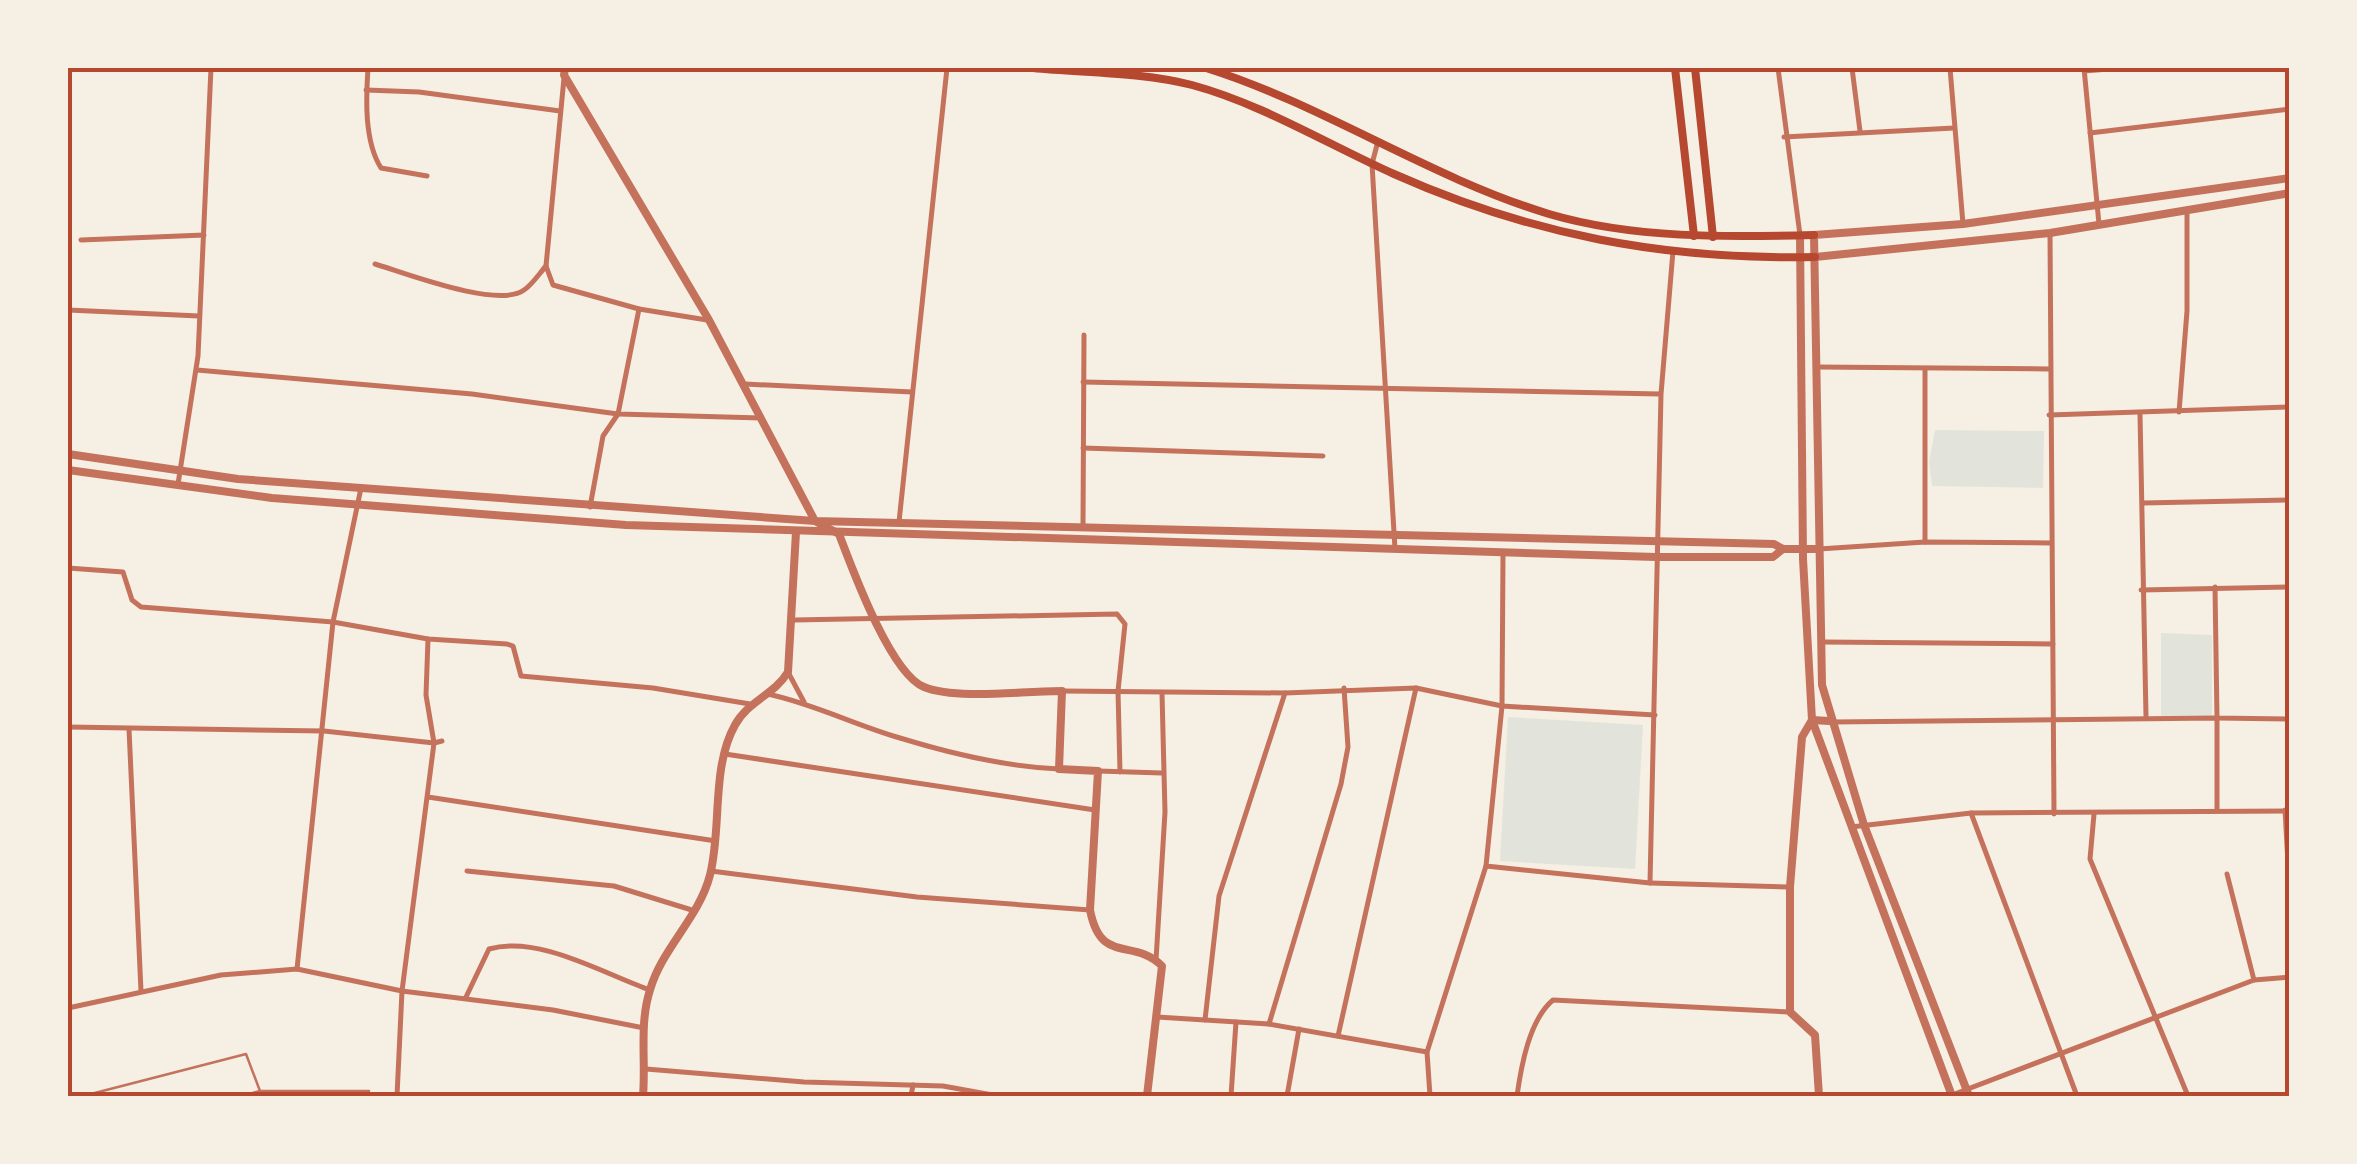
<svg xmlns="http://www.w3.org/2000/svg" width="2357" height="1164" font-family="'DM Sans',sans-serif">
<rect width="100%" height="100%" fill="#f6efe4"/>
<g fill="#e2e4dc">
<polygon points="1935,430 2044,431 2043,488 1932,486 1929,462"/>
<polygon points="2161,633 2212,635 2212,719 2161,717"/>
<polygon points="1508,717 1643,725 1635,869 1500,861"/>
</g>
<g fill="none" stroke-linecap="round" stroke-linejoin="round">
<g stroke="#c5725c" stroke-width="2.5">
<polyline points="261,1091 369,1091"/>
<polyline points="83,1096 246,1054 260,1091 241,1096"/>
</g>
<g stroke="#c5725c" stroke-width="5">
<path d="M368,68c-2,30 -4,73 13,100l46,8"/>
<polyline points="1778,68 1800,235"/>
<polyline points="1852,68 1860,131"/>
<polyline points="1950,68 1963,224"/>
<polyline points="2084,68 2099,224"/>
<polyline points="2084,71 2122,68"/>
<polyline points="564,78 546,266 553,285 639,309 707,320"/>
<polyline points="366,90 419,92 560,111"/>
<polyline points="2090,133 2290,109"/>
<polyline points="1784,137 1954,128"/>
<polyline points="1378,141 1372,164 1395,549"/>
<polyline points="2050,233 2054,814"/>
<polyline points="81,240 204,235"/>
<path d="M375,264c30,9 123,45 149,26 8,-5 15,-16 22,-24"/>
<polyline points="68,310 199,316"/>
<polyline points="1817,367 2049,369"/>
<polyline points="197,370 472,394 618,414 761,418"/>
<polyline points="1083,382 1660,394"/>
<polyline points="745,384 912,392"/>
<polyline points="2179,412 2187,311 2187,211"/>
<polyline points="2140,414 2146,716"/>
<polyline points="2049,415 2290,407"/>
<polyline points="1083,448 1323,456"/>
<polyline points="178,484 198,356 211,68"/>
<polyline points="2143,503 2290,500"/>
<polyline points="590,507 603,436 618,414 639,309"/>
<polyline points="899,522 947,68"/>
<polyline points="1083,527 1084,335"/>
<polyline points="1925,542 1925,370"/>
<polyline points="1819,549 1925,542 2050,543"/>
<polyline points="1503,553 1502,706 1486,866 1650,883 1661,394 1673,251"/>
<polyline points="68,568 123,572 132,600 141,607 333,622 428,639 507,644 513,646 521,676 653,688 750,704"/>
<polyline points="2215,587 2217,718 2290,719"/>
<polyline points="2141,590 2290,587"/>
<polyline points="794,620 1117,614 1125,624 1118,691 1120,772"/>
<polyline points="428,639 426,695 434,743 442,741"/>
<polyline points="1822,642 2053,644"/>
<polyline points="789,674 804,702"/>
<polyline points="1062,691 1285,693 1416,688 1502,706 1655,715"/>
<path d="M768,694c46,10 87,31 132,44 49,15 108,29 159,31"/>
<polyline points="1832,722 2217,718 2217,810"/>
<polyline points="68,727 324,731 434,743 402,991 397,1096"/>
<polyline points="129,729 141,991"/>
<polyline points="725,754 1095,810"/>
<polyline points="1098,771 1162,773"/>
<polyline points="428,797 716,841"/>
<polyline points="2285,810 2290,899"/>
<polyline points="1971,813 2077,1096"/>
<polyline points="2094,814 2090,859 2188,1096"/>
<polyline points="1851,827 1971,813 2290,811"/>
<polyline points="467,871 614,886 695,911"/>
<polyline points="711,871 917,897 1090,910"/>
<polyline points="1650,883 1790,887"/>
<polyline points="1156,960 1165,812 1162,693"/>
<polyline points="297,969 333,622 361,488"/>
<polyline points="2254,980 2290,977"/>
<path d="M466,997l23,-48c50,-14 113,24 161,41"/>
<polyline points="68,1008 221,975 297,969 402,991 553,1010 644,1028"/>
<polyline points="1157,1017 1269,1024 1427,1052"/>
<polyline points="1205,1020 1219,896 1285,693"/>
<polyline points="1269,1024 1341,784 1348,747 1344,688"/>
<polyline points="1338,1036 1416,688"/>
<polyline points="646,1069 804,1082 943,1086 998,1096"/>
<polyline points="1952,1095 2254,980 2227,874"/>
<polyline points="911,1096 913,1085"/>
<polyline points="1231,1096 1236,1022"/>
<polyline points="1287,1096 1299,1029"/>
<polyline points="1430,1096 1427,1052 1486,866"/>
<path d="M1517,1096c4,-29 12,-76 36,-96l237,12"/>
</g>
<g stroke="#c5725c" stroke-width="8">
<path d="M565,68l-1,7 145,245 106,201 24,13c13,34 51,139 85,153 32,13 101,4 138,4l-3,78 39,2 -8,139c11,56 43,27 72,56l-15,130"/>
<polyline points="1800,235 1803,559 1812,720 1952,1096"/>
<polyline points="1815,257 2050,233 2290,193"/>
<polyline points="68,454 238,479 815,521 1774,544 1783,549 1819,549"/>
<polyline points="68,470 272,498 626,525 1656,557 1773,557 1783,549"/>
<path d="M643,1096c3,-35 -4,-72 7,-106 12,-42 49,-72 60,-115 12,-47 1,-107 25,-150 13,-24 39,-30 53,-53l8,-140"/>
<polyline points="1819,1096 1815,1035 1790,1012 1790,887 1802,737 1812,720 1829,721"/>
<polyline points="1969,1096 1864,825 1822,685 1814,235 1963,224 2290,178"/>
</g>
<g stroke="#b5482f" stroke-width="8">
<path d="M1033,68c51,5 109,4 159,17 70,19 135,59 202,89 137,61 270,86 421,83"/>
<path d="M1206,68c118,37 224,110 343,146 85,25 177,23 265,21"/>
<polyline points="1675,68 1694,236"/>
<polyline points="1695,68 1713,237"/>
</g>
</g>
<rect width="2357" height="1164" fill="none" stroke="#f6efe4" stroke-width="140"/>
<rect x="70" y="70" width="2217" height="1024" fill="none" stroke="#b5482f" stroke-width="4"/>
</svg>
